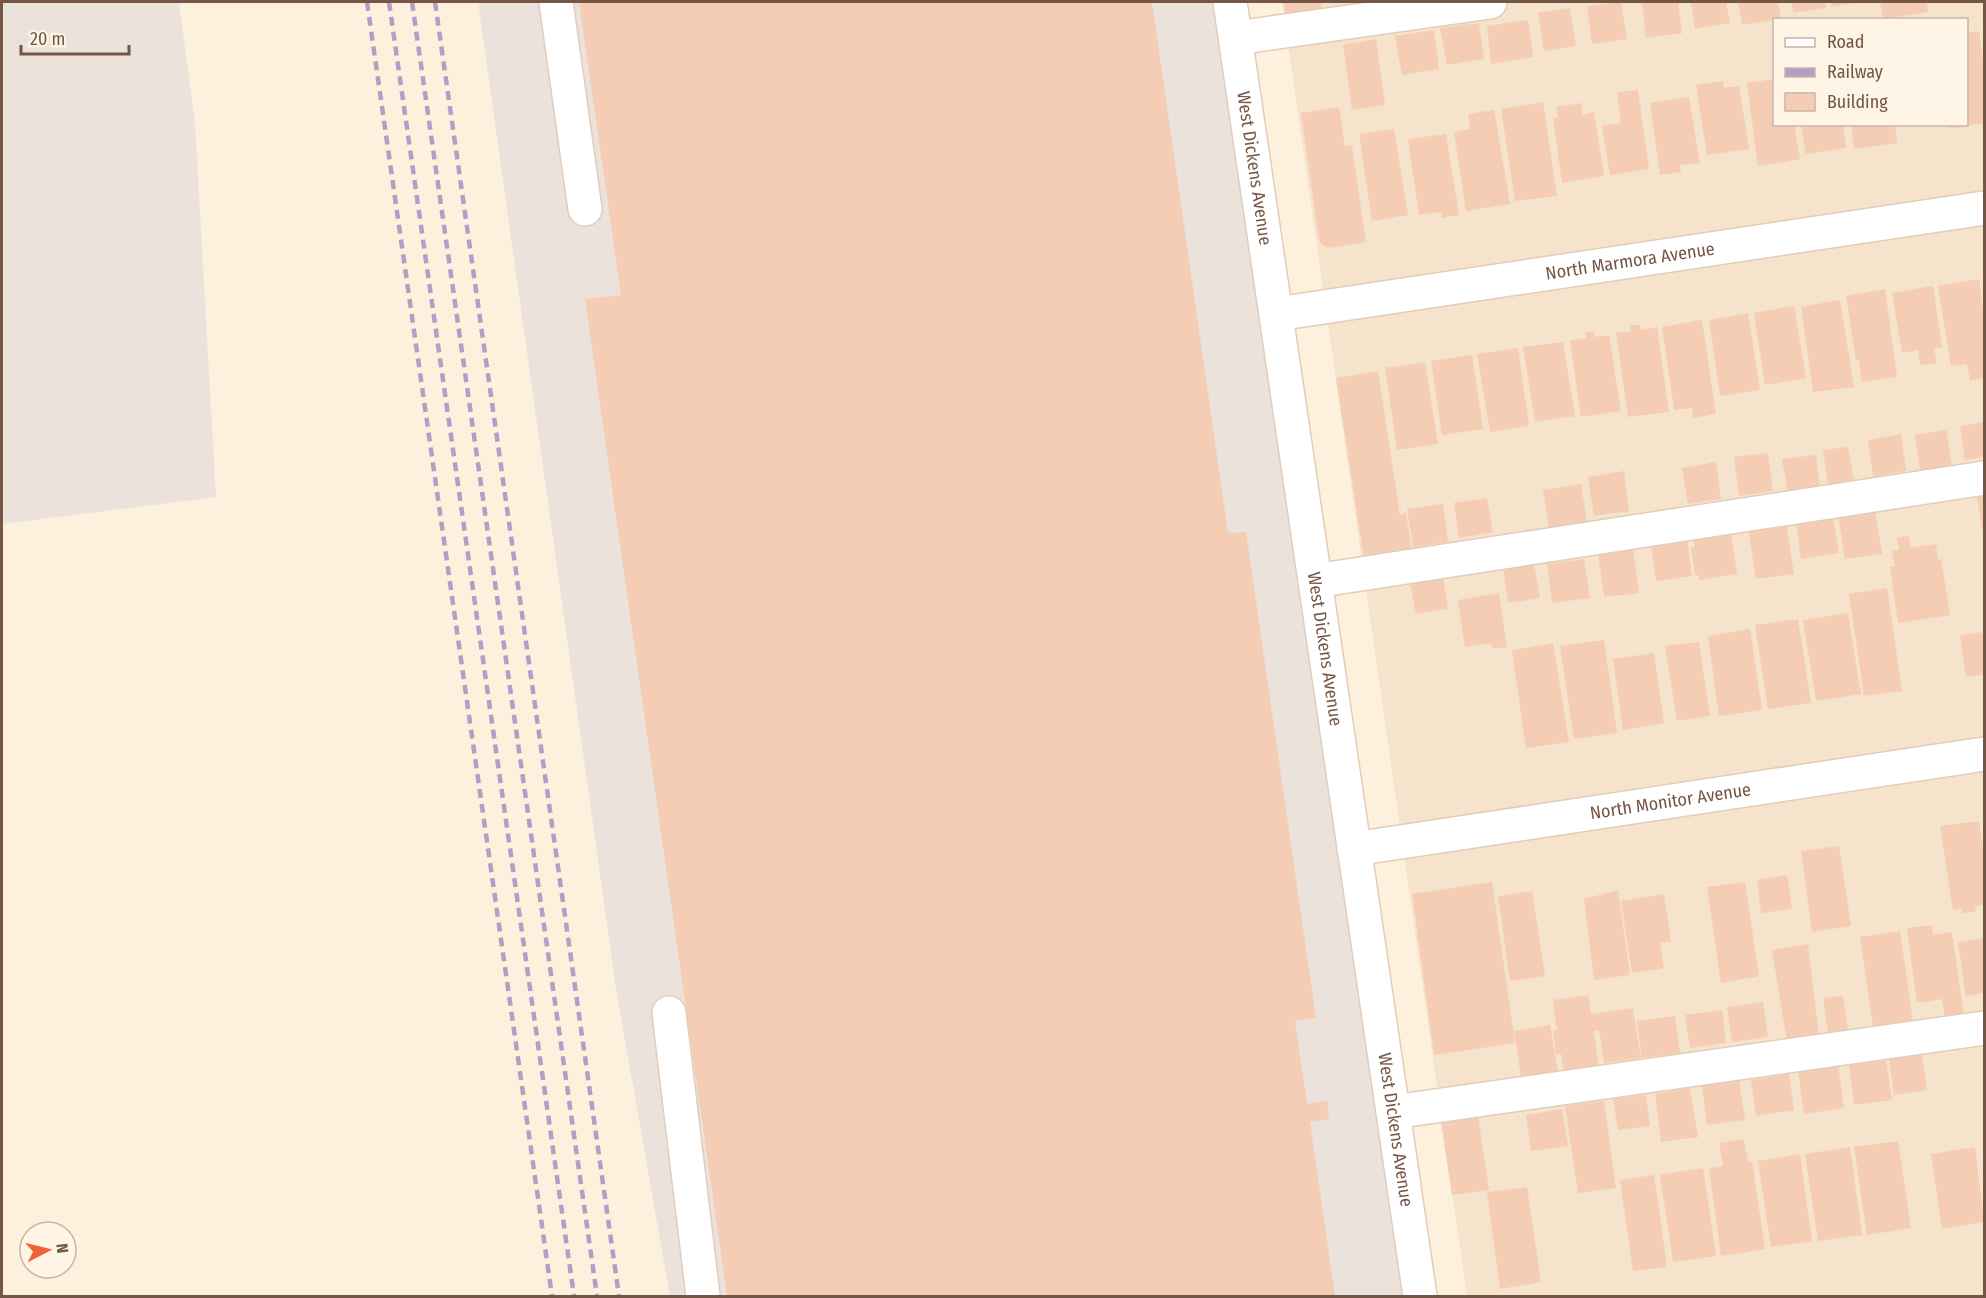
<svg xmlns="http://www.w3.org/2000/svg" width="1986" height="1298" font-family="'Fira Sans Condensed',sans-serif">
<rect width="100%" height="100%" fill="#fdf1de"/>
<path fill="#f5e3cc" fill-rule="evenodd" d="M1282,2h702v1294h-517zM1774,20h192v104h-192z"/>
<g fill="#ebe2db">
<polygon points="2,2 179,2 195,123 216,497 2,524"/>
<polygon points="478,2 1214,2 1410,1296 670,1296 616,989"/>
</g>
<g fill="#f4cdb4">
<polygon points="579,2 1152,2 1228,533 1246,532 1316,1018 1295,1021 1307,1104 1327,1101 1329,1119 1310,1122 1335,1296 727,1296 585,299 621,295"/>
<polygon points="1283,2 1321,2 1322,12 1286,17"/>
<polygon points="1621,2 1627,39 1592,44 1587,6"/>
<polygon points="1642,2 1678,2 1682,33 1646,38"/>
<polygon points="1691,2 1726,2 1730,23 1695,29"/>
<polygon points="1738,2 1778,2 1781,19 1742,25"/>
<polygon points="1792,2 1825,2 1826,8 1793,13"/>
<polygon points="1831,2 1855,2 1855,3 1831,7"/>
<polygon points="1880,2 1927,2 1928,12 1883,19"/>
<polygon points="1570,8 1576,46 1544,51 1538,13"/>
<polygon points="1528,20 1533,57 1491,64 1487,26"/>
<polygon points="1479,23 1484,59 1447,65 1440,28"/>
<polygon points="1434,30 1439,69 1402,75 1395,36"/>
<polygon points="1979,31 1984,68 1984,123 1950,129 1950,124 1966,124 1966,33"/>
<polygon points="1376,39 1385,105 1352,110 1343,45"/>
<polygon points="1774,79 1774,124 1794,124 1800,159 1758,166 1747,83"/>
<polygon points="1723,81 1724,88 1739,86 1749,149 1707,155 1696,85"/>
<polygon points="1638,90 1649,169 1610,175 1602,126 1621,123 1617,92"/>
<polygon points="1689,97 1700,163 1680,165 1681,172 1660,175 1650,103"/>
<polygon points="1543,102 1557,196 1515,201 1501,109"/>
<polygon points="1581,103 1583,115 1594,112 1604,176 1562,183 1553,118 1558,118 1556,107"/>
<polygon points="1339,107 1345,146 1352,146 1366,242 1329,248 1322,245 1319,240 1301,113"/>
<polygon points="1494,110 1510,204 1466,211 1454,132 1470,129 1468,114"/>
<polygon points="1801,124 1843,124 1846,148 1806,154"/>
<polygon points="1851,124 1895,124 1897,143 1854,149"/>
<polygon points="1394,129 1408,215 1372,221 1359,134"/>
<polygon points="1446,134 1459,215 1442,218 1441,212 1419,215 1408,139"/>
<polygon points="1979,279 1984,318 1984,378 1970,381 1967,364 1951,366 1938,286"/>
<polygon points="1933,286 1942,347 1934,348 1937,363 1920,365 1918,350 1902,353 1892,293"/>
<polygon points="1885,289 1897,377 1862,382 1859,360 1856,360 1846,296"/>
<polygon points="1840,300 1854,387 1813,392 1801,307"/>
<polygon points="1794,306 1806,378 1765,385 1754,313"/>
<polygon points="1748,313 1760,390 1720,396 1709,320"/>
<polygon points="1702,320 1716,414 1693,418 1692,408 1674,410 1662,327"/>
<polygon points="1630,325 1640,325 1641,330 1657,327 1669,412 1628,417 1616,333 1631,331"/>
<polygon points="1594,331 1595,337 1609,335 1621,411 1581,417 1570,341 1586,338 1585,332"/>
<polygon points="1563,342 1575,416 1535,422 1523,347"/>
<polygon points="1518,348 1529,426 1490,432 1477,354"/>
<polygon points="1472,355 1483,429 1442,435 1431,361"/>
<polygon points="1425,362 1438,444 1397,450 1385,368"/>
<polygon points="1378,371 1400,515 1406,513 1412,552 1364,559 1336,378"/>
<polygon points="1984,422 1984,457 1965,460 1960,426"/>
<polygon points="1946,430 1952,466 1920,471 1915,435"/>
<polygon points="1901,434 1906,471 1873,477 1868,440"/>
<polygon points="1848,447 1854,481 1828,485 1823,450"/>
<polygon points="1768,453 1773,491 1739,496 1734,457"/>
<polygon points="1816,455 1820,487 1788,492 1782,459"/>
<polygon points="1716,462 1721,499 1688,504 1682,468"/>
<polygon points="1624,471 1629,511 1594,516 1588,477"/>
<polygon points="1581,484 1587,522 1549,528 1543,490"/>
<polygon points="1984,496 1984,534 1983,534 1977,497"/>
<polygon points="1487,498 1493,532 1459,538 1454,503"/>
<polygon points="1443,504 1448,542 1413,547 1407,509"/>
<polygon points="1875,510 1882,554 1845,559 1838,516"/>
<polygon points="1833,518 1839,553 1801,559 1796,523"/>
<polygon points="1786,522 1794,574 1756,579 1748,528"/>
<polygon points="1731,533 1737,574 1699,580 1699,575 1695,576 1691,547 1695,547 1693,539"/>
<polygon points="1909,536 1910,548 1936,544 1938,560 1941,559 1950,615 1898,623 1890,567 1895,566 1892,551 1899,550 1897,538"/>
<polygon points="1687,538 1692,576 1656,581 1651,545"/>
<polygon points="1633,548 1639,593 1604,597 1598,553"/>
<polygon points="1584,559 1590,598 1552,603 1547,564"/>
<polygon points="1534,563 1540,598 1508,603 1503,567"/>
<polygon points="1443,577 1448,609 1416,614 1410,582"/>
<polygon points="1887,588 1902,691 1864,696 1849,594"/>
<polygon points="1499,593 1507,647 1493,649 1492,643 1465,647 1458,600"/>
<polygon points="1848,613 1861,694 1816,701 1803,620"/>
<polygon points="1798,619 1811,703 1768,709 1755,625"/>
<polygon points="1750,629 1762,710 1719,716 1708,636"/>
<polygon points="1984,632 1984,675 1966,677 1960,635"/>
<polygon points="1604,640 1617,733 1574,739 1560,646"/>
<polygon points="1699,642 1710,716 1677,721 1665,646"/>
<polygon points="1553,643 1569,742 1526,748 1512,650"/>
<polygon points="1654,653 1664,723 1623,730 1613,659"/>
<polygon points="1979,821 1984,856 1984,905 1975,906 1976,912 1962,913 1961,908 1953,910 1940,826"/>
<polygon points="1839,846 1851,926 1812,932 1801,851"/>
<polygon points="1787,875 1792,909 1761,913 1757,880"/>
<polygon points="1492,882 1515,1043 1434,1055 1412,894"/>
<polygon points="1745,882 1759,976 1721,983 1707,887"/>
<polygon points="1618,890 1630,975 1594,980 1584,899"/>
<polygon points="1532,891 1545,976 1510,981 1498,896"/>
<polygon points="1664,894 1671,942 1660,943 1664,968 1632,973 1621,901"/>
<polygon points="1932,925 1933,935 1952,932 1964,1016 1945,1018 1942,999 1917,1003 1907,928"/>
<polygon points="1900,931 1913,1021 1873,1027 1860,937"/>
<polygon points="1984,938 1984,993 1966,996 1958,942"/>
<polygon points="1808,944 1819,1037 1787,1041 1772,950"/>
<polygon points="1588,995 1591,1014 1633,1008 1641,1058 1604,1063 1599,1030 1594,1031 1599,1069 1564,1074 1561,1054 1556,1054 1553,1031 1557,1030 1553,1000"/>
<polygon points="1843,996 1848,1030 1828,1033 1823,998"/>
<polygon points="1763,1002 1768,1037 1732,1042 1727,1007"/>
<polygon points="1722,1010 1726,1043 1690,1048 1685,1015"/>
<polygon points="1675,1016 1680,1053 1642,1058 1637,1021"/>
<polygon points="1550,1025 1558,1071 1521,1077 1514,1031"/>
<polygon points="1922,1054 1927,1090 1894,1095 1889,1059"/>
<polygon points="1886,1060 1892,1100 1854,1105 1849,1065"/>
<polygon points="1838,1065 1844,1108 1804,1114 1798,1071"/>
<polygon points="1789,1074 1794,1110 1756,1116 1751,1080"/>
<polygon points="1739,1081 1745,1120 1707,1125 1702,1086"/>
<polygon points="1690,1088 1698,1137 1661,1142 1655,1094"/>
<polygon points="1646,1095 1650,1126 1618,1130 1613,1099"/>
<polygon points="1604,1101 1616,1188 1578,1193 1565,1106"/>
<polygon points="1562,1109 1568,1146 1531,1151 1526,1115"/>
<polygon points="1478,1116 1489,1190 1452,1195 1441,1122"/>
<polygon points="1744,1139 1748,1162 1752,1162 1765,1249 1721,1256 1709,1168 1723,1166 1719,1143"/>
<polygon points="1898,1141 1911,1228 1867,1235 1854,1147"/>
<polygon points="1850,1147 1862,1235 1818,1241 1805,1154"/>
<polygon points="1975,1147 1984,1222 1942,1229 1931,1154"/>
<polygon points="1800,1154 1812,1241 1771,1247 1758,1161"/>
<polygon points="1703,1168 1716,1256 1673,1262 1660,1175"/>
<polygon points="1654,1175 1667,1267 1633,1271 1620,1180"/>
<polygon points="1527,1187 1541,1282 1500,1289 1487,1192"/>
</g>
<g fill="none" stroke-linecap="round" stroke-linejoin="round">
<defs>
<g id="minor">
<polyline points="556,2 585,209"/>
<path id="s1" d="M1230,2l190,1294"/>
<polyline points="1236,38 1490,2"/>
<path id="s2" d="M1277,314l707,-106"/>
<polyline points="1315,581 1984,478"/>
<path id="s3" d="M1354,849l630,-95"/>
<polyline points="669,1013 703,1296"/>
<polyline points="1393,1112 1984,1028"/>
</g>
</defs>
<use href="#minor" stroke="#e2cdba" stroke-width="36"/>
<use href="#minor" stroke="#fff" stroke-width="33"/>
<g stroke="#b39ec6" stroke-width="4.5" stroke-dasharray="9 6" stroke-linecap="butt">
<polyline points="367,2 552,1296"/>
<polyline points="389,2 574,1296"/>
<polyline points="412,2 597,1296"/>
<polyline points="435,2 619,1296"/>
</g>
</g>
<g text-anchor="middle" stroke-width="6" stroke-linejoin="round" paint-order="stroke">
<g font-size="18" fill="#755645" stroke="#fff5e6">
<text dy="6" stroke="none"><textPath href="#s1" startOffset="168">West Dickens Avenue</textPath></text>
<text dy="6" stroke="none"><textPath href="#s2" startOffset="357">North Marmora Avenue</textPath></text>
<text dy="6" stroke="none"><textPath href="#s1" startOffset="654">West Dickens Avenue</textPath></text>
<text dy="6" stroke="none"><textPath href="#s3" startOffset="320">North Monitor Avenue</textPath></text>
<text dy="6" stroke="none"><textPath href="#s1" startOffset="1140">West Dickens Avenue</textPath></text>
</g>
</g>
<rect width="1986" height="1298" fill="none" stroke="#755645" stroke-width="6"/>
<rect x="1773" y="18" width="195" height="108" fill="#fff5e6" stroke="#c8b5a6" stroke-width="1.5"/>
<rect x="1785" y="38" width="30" height="9" fill="#ffffff" stroke="#c8b5a6" stroke-width="1.5"/>
<text x="1827" y="48" font-size="18" fill="#755645">Road</text>
<rect x="1785" y="68" width="30" height="9" fill="#b39ec6" stroke="#c8b5a6" stroke-width="1.5"/>
<text x="1827" y="78" font-size="18" fill="#755645">Railway</text>
<rect x="1785" y="93" width="30" height="18" fill="#f4cdb4" stroke="#c8b5a6" stroke-width="1.5"/>
<text x="1827" y="108" font-size="18" fill="#755645">Building</text>
<g transform="translate(48 1250) rotate(83)"><circle r="28" fill="#fff5e6" stroke="#c8b5a6" stroke-width="1.5"/>
<path d="M0-4.5L10 22L0 15L-10 22Z" fill="#ef623b"/>
<text y="-9" font-size="16" font-weight="bold" text-anchor="middle" fill="#755645">N</text>
</g>
<path d="M21 45v9h108v-9" fill="none" stroke="#755645" stroke-width="3"/>
<text x="30" y="45" font-size="18" fill="#755645" stroke="#fff5e6" stroke-width="4.5" paint-order="stroke">20 m</text>
</svg>
